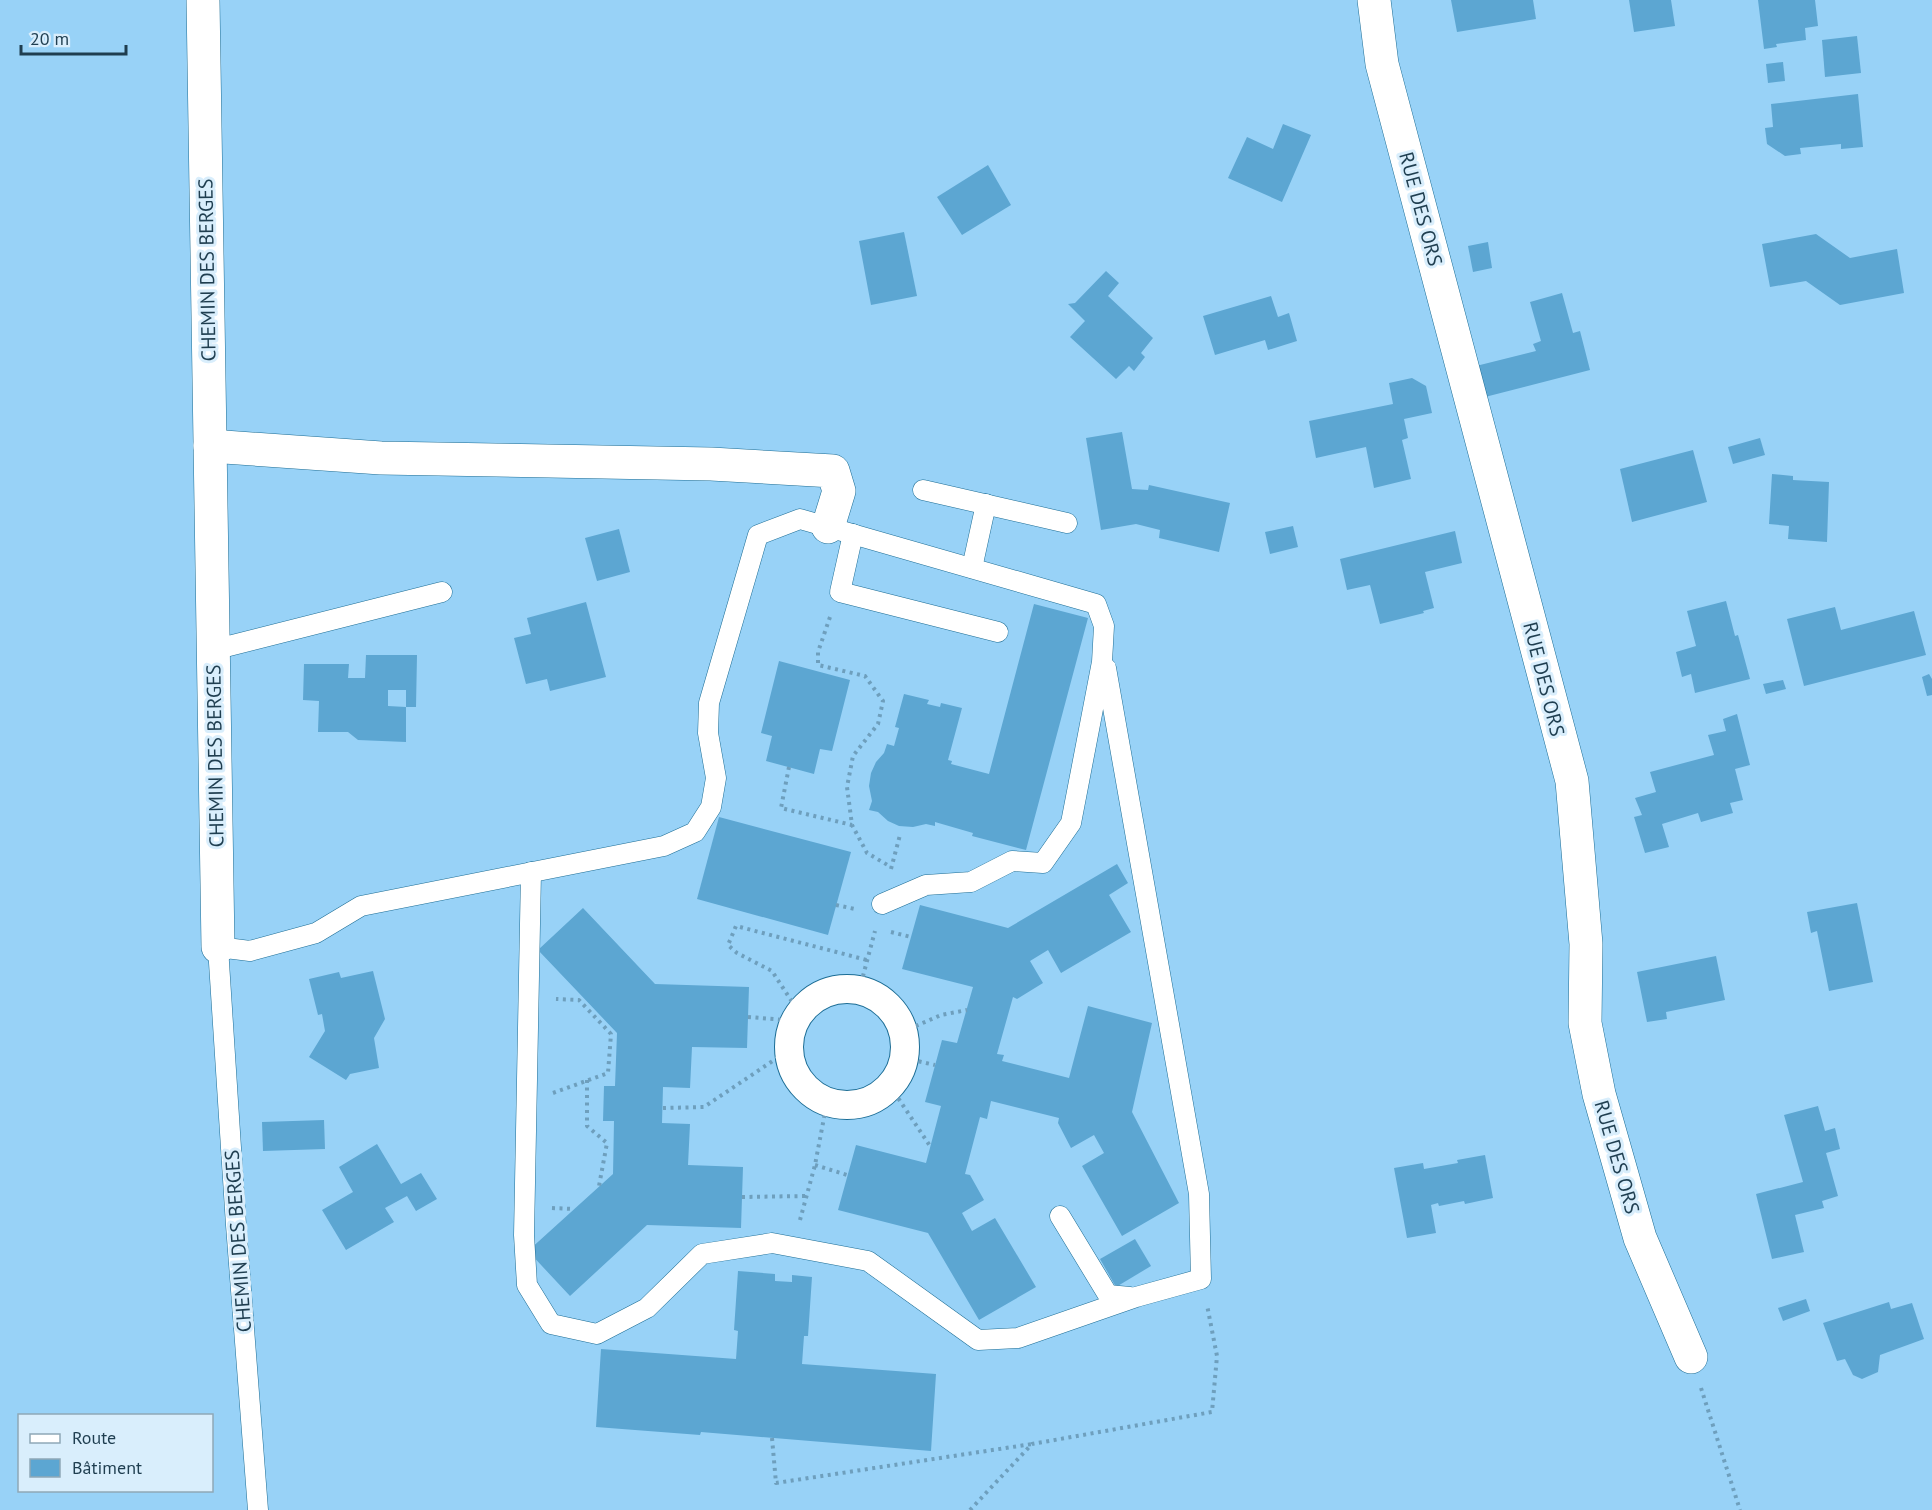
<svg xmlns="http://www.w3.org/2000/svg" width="1932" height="1510" font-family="'PT Sans',sans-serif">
<rect width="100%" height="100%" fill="#98d2f7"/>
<g fill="#5ca6d2">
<polygon points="1451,0 1533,0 1536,19 1457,32"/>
<polygon points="1629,0 1671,0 1675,26 1634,32"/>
<polygon points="1758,0 1815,0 1818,26 1805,28 1806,40 1776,44 1777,47 1764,49"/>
<polygon points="1857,36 1861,73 1825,77 1822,40"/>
<polygon points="1783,62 1785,81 1768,83 1766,64"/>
<polygon points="1858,94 1863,147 1841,149 1841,144 1800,148 1801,154 1785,156 1767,144 1765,128 1773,127 1771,104"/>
<polygon points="1283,124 1311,135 1282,202 1228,178 1247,137 1273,149"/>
<polygon points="988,165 1011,205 962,235 937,197"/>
<polygon points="904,232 917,296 871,305 859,241"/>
<polygon points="1816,234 1850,258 1897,249 1904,293 1840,305 1806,281 1770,287 1762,244"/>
<polygon points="1488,242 1492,268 1473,272 1468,246"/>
<polygon points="1106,271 1119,283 1108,296 1153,338 1141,353 1145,357 1134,371 1129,366 1116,379 1070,337 1085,321 1068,304 1075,303"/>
<polygon points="1562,293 1573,333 1580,331 1590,370 1485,397 1476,366 1536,351 1533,344 1541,341 1530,302"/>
<polygon points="1271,296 1278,317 1289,313 1297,341 1268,350 1265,340 1215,355 1203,316"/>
<polygon points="1412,378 1426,386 1432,413 1404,419 1408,438 1402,440 1411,479 1374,488 1366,447 1316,458 1309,421 1393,404 1389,383"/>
<polygon points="1122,432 1132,489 1148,490 1149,485 1230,503 1219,552 1159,538 1160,530 1136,524 1101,530 1086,438"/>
<polygon points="1760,438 1765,455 1733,464 1728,447"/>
<polygon points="1693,450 1707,502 1632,522 1620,469"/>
<polygon points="1772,474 1793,476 1793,480 1829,482 1827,542 1788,539 1789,526 1769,524"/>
<polygon points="1293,526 1298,547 1270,554 1265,532"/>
<polygon points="619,529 630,572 597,581 585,538"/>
<polygon points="1455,531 1462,563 1425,572 1434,608 1423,611 1424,613 1380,624 1370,585 1347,590 1340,559"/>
<polygon points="1726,601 1735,636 1738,635 1750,679 1695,693 1691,674 1682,677 1676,652 1696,646 1687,611"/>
<polygon points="586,602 606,677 550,691 547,679 526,684 514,638 531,634 527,618"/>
<polygon points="1034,604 1088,618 1026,850 972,836 973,833 935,822 935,826 926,824 913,827 899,826 888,821 878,812 869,810 872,801 869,786 871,773 876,762 884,753 887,744 894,746 899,728 895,727 904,694 929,700 927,704 940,707 941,703 962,708 948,760 952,761 951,764 989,774"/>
<polygon points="1835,607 1841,630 1914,611 1926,655 1804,686 1787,619"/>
<polygon points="366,655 417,655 416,707 406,707 406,690 388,690 388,706 406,707 406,742 358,740 348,732 318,732 319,701 303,700 304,664 349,664 348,678 365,678"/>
<polygon points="779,661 850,680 832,751 820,749 814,774 766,761 772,736 761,733"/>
<polygon points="1929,674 1932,679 1932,695 1927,696 1922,677"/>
<polygon points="1783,680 1786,689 1766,694 1763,684"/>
<polygon points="1737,714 1750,765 1735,769 1743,800 1730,803 1733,813 1701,822 1698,813 1662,824 1669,847 1645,853 1634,817 1642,815 1635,798 1656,792 1650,772 1714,755 1708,735 1726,731 1723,719"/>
<polygon points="719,817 851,852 828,935 697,899"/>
<polygon points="1117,864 1128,883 1109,895 1131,932 1061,973 1048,950 1030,961 1043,983 1017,999 1013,997 997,1054 1004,1055 1002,1061 1069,1078 1088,1006 1152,1023 1132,1112 1179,1203 1122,1236 1082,1166 1104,1153 1094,1135 1071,1148 1058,1123 1059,1118 991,1101 987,1119 980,1117 965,1174 970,1175 984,1200 962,1213 972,1231 995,1218 1036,1287 979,1320 928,1233 838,1210 856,1145 926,1163 941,1106 925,1102 942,1040 957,1043 973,987 902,969 920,905 1008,928"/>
<polygon points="1857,903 1873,982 1829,991 1817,931 1811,933 1807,912"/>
<polygon points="583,908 655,984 749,987 747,1048 692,1047 690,1088 663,1087 662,1123 690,1124 688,1165 743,1167 741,1228 647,1225 570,1296 528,1251 613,1174 614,1121 603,1121 604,1086 615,1086 617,1033 538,950"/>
<polygon points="1716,956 1725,1000 1666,1012 1667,1019 1647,1022 1637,972"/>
<polygon points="373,971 385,1019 374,1038 379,1068 350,1074 346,1080 309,1057 325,1031 322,1014 318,1015 309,979 339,972 341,978"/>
<polygon points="1818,1106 1825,1131 1835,1128 1840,1149 1826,1153 1838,1196 1822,1201 1824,1208 1795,1215 1804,1252 1772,1259 1756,1194 1803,1182 1784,1115"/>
<polygon points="324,1120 325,1149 263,1151 262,1122"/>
<polygon points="377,1144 401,1184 421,1173 437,1199 416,1211 407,1196 385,1208 394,1222 346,1250 322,1210 353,1192 339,1167"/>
<polygon points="1485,1155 1493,1198 1465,1204 1464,1201 1439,1206 1438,1203 1431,1205 1436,1233 1407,1238 1394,1168 1423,1163 1424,1169 1458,1163 1457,1160"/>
<polygon points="1135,1239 1151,1266 1116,1287 1100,1259"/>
<polygon points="738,1271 775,1274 775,1281 792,1282 792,1275 812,1277 808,1336 804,1336 802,1364 936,1374 931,1451 701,1432 700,1435 596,1427 601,1349 736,1359 738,1331 734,1330"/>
<polygon points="1806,1299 1810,1311 1783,1321 1778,1308"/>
<polygon points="1889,1302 1891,1309 1912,1303 1924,1339 1880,1355 1878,1372 1862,1379 1853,1375 1845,1359 1837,1361 1823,1323"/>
</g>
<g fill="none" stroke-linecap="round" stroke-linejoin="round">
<defs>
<g id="service">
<polyline points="923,490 1067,523"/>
<polyline points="853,534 840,592 998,632"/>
<polyline points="972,568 986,504"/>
<polyline points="213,650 442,592"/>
<polyline points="531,872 524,1235 527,1285 551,1324 597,1334 647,1308 702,1254 772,1243 868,1261 978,1340 1018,1338 1136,1297 1201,1279 1199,1194 1106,668"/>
<polyline points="1060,1216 1108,1295 1130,1297"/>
<polyline points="258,1510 236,1225 218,947 250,951 316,933 361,906 664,846 695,832 711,807 716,778 708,733 709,703 758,535 800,519 1096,604 1104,626 1102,662 1071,823 1043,863 1012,861 971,882 926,885 882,904"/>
</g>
<circle id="pedestrian" cx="847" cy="1047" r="58"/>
<g id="minor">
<polyline points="203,0 218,947"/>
<polyline points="1374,0 1382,64 1572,781 1586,944 1585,1023 1599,1094 1640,1238 1691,1357"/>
<polyline points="210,446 381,458 711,464 833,471 839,491 828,527"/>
</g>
</defs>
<use href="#service" stroke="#1c6d95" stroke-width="21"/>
<use href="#pedestrian" stroke="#1c6d95" stroke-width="30"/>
<use href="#minor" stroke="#1c6d95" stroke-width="34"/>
<g stroke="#6e9fbd" stroke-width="4" stroke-dasharray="3 4.5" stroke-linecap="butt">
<polyline points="830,617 818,652 818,665 865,676 883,701 878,724 853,756 847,787 852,825 867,853 891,867"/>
<polyline points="789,767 781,808 852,825"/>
<polyline points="891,869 900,835"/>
<polyline points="836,905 855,909"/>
<polyline points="891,932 911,937"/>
<polyline points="859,991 875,931"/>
<polyline points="800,1014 772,971 737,953 728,945 736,926 867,960"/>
<polyline points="748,1017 785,1020 794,1024"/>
<polyline points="902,1032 941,1015 967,1010"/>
<polyline points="904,1058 935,1065"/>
<polyline points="587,1080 587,1126 607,1143 599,1186"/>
<polyline points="890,1086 930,1146"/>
<polyline points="553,1093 608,1073 611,1034 579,1000 556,999"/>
<polyline points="663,1108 704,1107 789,1050"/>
<polyline points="815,1165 847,1175"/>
<polyline points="742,1197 806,1196"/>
<polyline points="552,1208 574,1209"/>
<polyline points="800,1220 815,1165 827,1102"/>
<polyline points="1701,1388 1740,1510"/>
<polyline points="772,1438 776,1483 1032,1444"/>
<polyline points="970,1510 1032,1444 1212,1412 1217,1356 1207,1305"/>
</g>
<use href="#service" stroke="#fff" stroke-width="20"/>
<use href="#pedestrian" stroke="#fff" stroke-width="28"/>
<use href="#minor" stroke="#fff" stroke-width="33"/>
</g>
<g text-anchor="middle" stroke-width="6" stroke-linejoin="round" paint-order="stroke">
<g font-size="20" fill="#1f3e50" stroke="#d9eefc">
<text transform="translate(1421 209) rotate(75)" y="7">RUE DES ORS</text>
<text transform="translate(207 270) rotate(-91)" y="7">CHEMIN DES BERGES</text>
<text transform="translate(1544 679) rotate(76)" y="7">RUE DES ORS</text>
<text transform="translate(215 756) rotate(-91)" y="7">CHEMIN DES BERGES</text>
<text transform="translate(1617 1157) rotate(74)" y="7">RUE DES ORS</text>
<text transform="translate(238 1241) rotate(-94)" y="7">CHEMIN DES BERGES</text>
</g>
</g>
<rect x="18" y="1414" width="195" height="78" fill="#d9eefc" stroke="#8fa8b7" stroke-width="1.5"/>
<rect x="30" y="1434" width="30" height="9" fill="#ffffff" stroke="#8fa8b7" stroke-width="1.5"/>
<text x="72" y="1444" font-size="18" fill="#1f3e50">Route</text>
<rect x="30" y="1459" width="30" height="18" fill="#5ca6d2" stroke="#8fa8b7" stroke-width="1.5"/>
<text x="72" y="1474" font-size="18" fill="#1f3e50">Bâtiment</text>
<path d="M21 45v9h105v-9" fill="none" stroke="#1f3e50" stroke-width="3"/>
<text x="30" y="45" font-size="18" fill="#1f3e50" stroke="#d9eefc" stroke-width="4.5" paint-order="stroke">20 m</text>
</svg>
